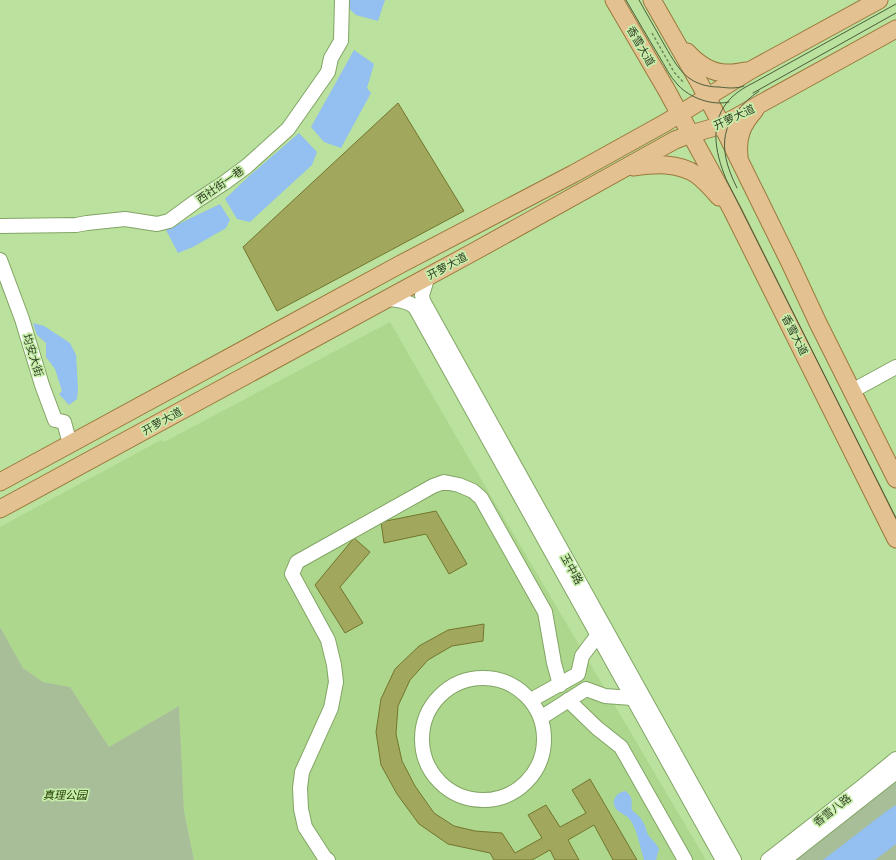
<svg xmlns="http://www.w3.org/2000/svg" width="896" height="860" font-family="'Playfair Display','Noto Sans SC',serif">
<rect width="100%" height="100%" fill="#bbe19e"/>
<polygon fill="#aed78e" points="390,322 464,450 706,860 194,860 184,811 179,706 109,747 70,687 43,682 23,668 0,627 0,527 161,440 164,442"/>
<g fill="#a8be98">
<polygon points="0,627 23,668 43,682 70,687 109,747 179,706 184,811 194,860 0,860"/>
<polygon points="896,781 896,860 794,860"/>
</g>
<g fill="#93bff1">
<polygon points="345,0 385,0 378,21 356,15 344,4"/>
<polygon points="354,50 374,64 367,88 371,93 341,148 324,142 311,127"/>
<polygon points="299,133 317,152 312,165 250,222 237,219 225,199 248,177"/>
<polygon points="220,204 230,220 226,228 193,247 178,253 166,230"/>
<polygon points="33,323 44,326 70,343 76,355 78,389 77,399 69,405 59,394 62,391 55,369 46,357 46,343 37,335"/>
<path d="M625,791c9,6 6,10 7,19 4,4 9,7 11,12 3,4 3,10 6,14 4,5 8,8 10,13l-3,11h-12c-4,-13 -6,-27 -13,-39 -4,-7 -14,-8 -16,-14 -4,-8 3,-15 10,-16z"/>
<polygon points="896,805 896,844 875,860 823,860 888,810"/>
</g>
<g fill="#a2a75e" stroke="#72762c">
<polygon points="398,103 464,211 277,311 243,247"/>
<polygon points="436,511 467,564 449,574 426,534 384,543 381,522"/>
<polygon points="354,538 370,552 340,587 363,623 345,633 315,585"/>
<polygon points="484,624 483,641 452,646 428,660 410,680 398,706 396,734 402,761 415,786 434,813 454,826 475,831 502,833 515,853 542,838 528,815 546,805 560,827 586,813 572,790 590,779 637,860 613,860 594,825 568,840 579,860 555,860 550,850 532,860 494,860 490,853 448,844 419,824 397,794 381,765 376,732 381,699 395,669 419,646 448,630"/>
</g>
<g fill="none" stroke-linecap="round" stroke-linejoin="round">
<defs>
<g id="minor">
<polyline points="0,226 76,225 87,223 125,219 157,224 169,221 195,202 224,183 247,166 288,129 328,72 331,58 341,41 342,0"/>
<polyline points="0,260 22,319 42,385 55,420 64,422 70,444"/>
<polyline points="428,276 422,295 423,301 734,860"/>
<path d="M386,299c11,1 20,1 29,8l308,553"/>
<polyline points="852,391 896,367"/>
<circle cx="483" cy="739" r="61"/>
<polyline points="531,700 578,674 582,656 597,636"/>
<polyline points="568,700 597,728 621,747 685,860"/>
<polyline points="542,717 586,689 605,696 632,698"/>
<polyline points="328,860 325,858 305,827 301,809 300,788 302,772 331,708 336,682 334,665 328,640 292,574 297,562 433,486 444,482 459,485 473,491 481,498 545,612 554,663 560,685"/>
<polyline points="768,860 863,786 896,759"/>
<polyline points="784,860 896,772"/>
</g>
<g id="major">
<polyline points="614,0 666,89 732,210 896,539"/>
<polyline points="652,0 700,84 726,133 791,265 818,323 896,479"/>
<path d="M687,52c11,12 25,22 42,21 5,0 11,-1 16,-2"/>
<path d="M739,156c-2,-20 3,-31 16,-46"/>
<path d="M633,167c21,-3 45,-5 64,8 8,6 15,14 22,22"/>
<polyline points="0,482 70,444 399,265 573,174 665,123 751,70 879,0"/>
<polyline points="0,509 477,250 675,140 691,134 722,125 896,29"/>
</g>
</defs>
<use href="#minor" stroke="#82a565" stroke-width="16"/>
<use href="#major" stroke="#9a793b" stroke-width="19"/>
<polyline stroke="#728c5e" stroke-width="1.5" stroke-dasharray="3 2" stroke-linecap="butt" points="652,33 674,72 683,82"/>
<use href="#minor" stroke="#fff" stroke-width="14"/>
<use href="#major" stroke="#e4c191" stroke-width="17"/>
<g stroke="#4a5d3b" stroke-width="1">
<path d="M626,0c11,19 22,38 33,56 6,10 11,21 19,29 12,13 34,21 51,17"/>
<path d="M639,0c9,15 17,31 26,46 7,12 15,27 27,34 8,5 18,7 27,7 9,1 17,2 25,-1"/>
<path d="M896,4l-141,78c-8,4 -17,9 -23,15 -24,23 -17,55 -6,82l170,339"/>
<polyline points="753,93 896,13"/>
<path d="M737,188c-21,-42 -17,-69 22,-97"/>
</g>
</g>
<g text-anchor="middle" stroke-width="3.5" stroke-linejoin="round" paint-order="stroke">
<g font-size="11" fill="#324126" stroke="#c8eeab">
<text transform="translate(641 46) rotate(60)" y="4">香雪大道</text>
<text transform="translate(734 117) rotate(-25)" y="4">开萝大道</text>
<text transform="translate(220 185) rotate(-35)" y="4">西社街一巷</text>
<text transform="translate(447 266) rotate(-28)" y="4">开萝大道</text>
<text transform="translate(795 335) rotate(63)" y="4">香雪大道</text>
<text transform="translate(33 355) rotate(73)" y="4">均安大街</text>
<text transform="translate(162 421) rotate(-29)" y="4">开萝大道</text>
<text transform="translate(572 569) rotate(61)" y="4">玉中路</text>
<text transform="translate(832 810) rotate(-38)" y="4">香雪八路</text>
</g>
<g font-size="11" font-style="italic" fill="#213d00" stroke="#c8eeab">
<text x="65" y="799">真理公园</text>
</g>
</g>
</svg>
